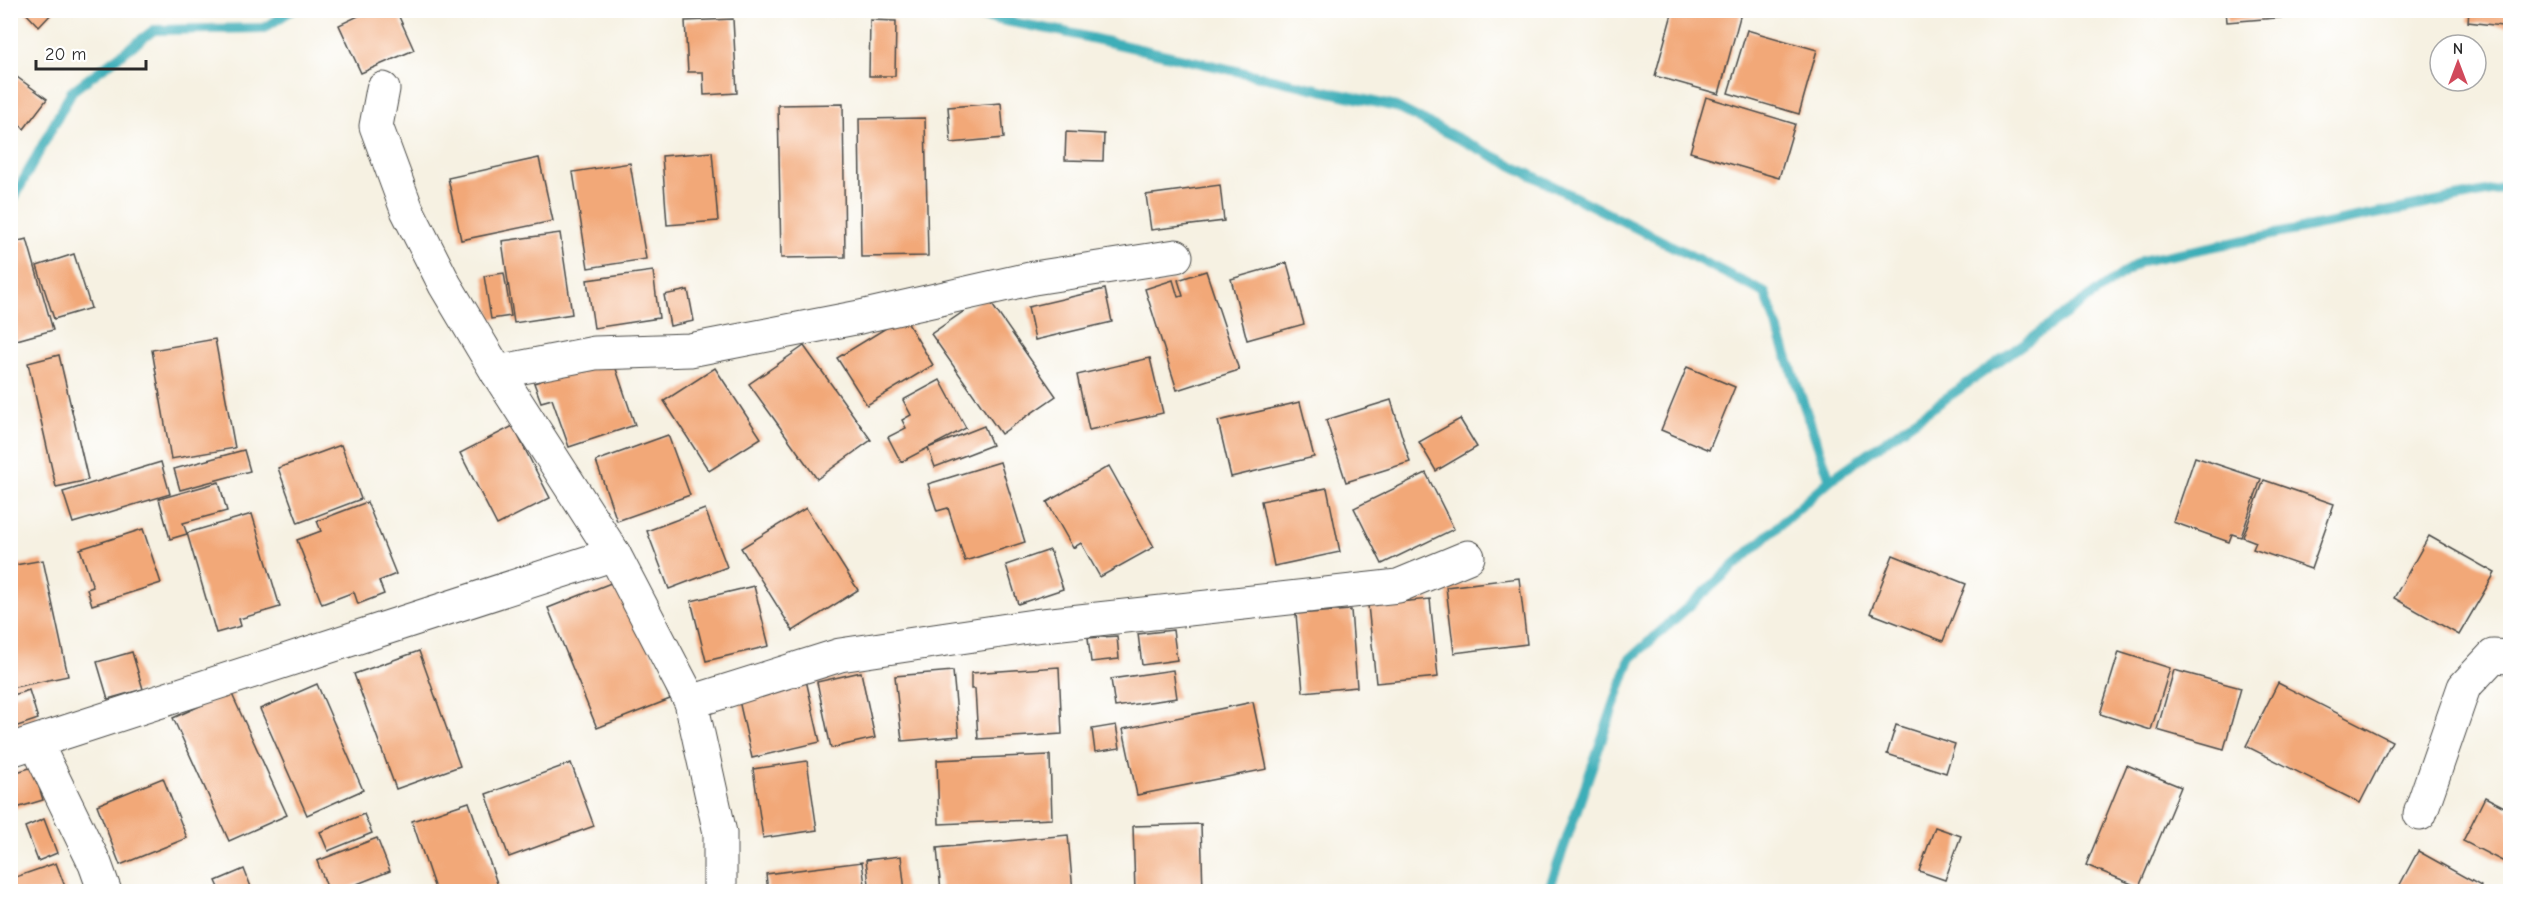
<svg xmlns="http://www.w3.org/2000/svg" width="2521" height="902" font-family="'Comic Neue',sans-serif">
<rect width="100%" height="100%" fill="#fff"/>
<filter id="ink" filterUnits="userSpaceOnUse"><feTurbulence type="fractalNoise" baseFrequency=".0167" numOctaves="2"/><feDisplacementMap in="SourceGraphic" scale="12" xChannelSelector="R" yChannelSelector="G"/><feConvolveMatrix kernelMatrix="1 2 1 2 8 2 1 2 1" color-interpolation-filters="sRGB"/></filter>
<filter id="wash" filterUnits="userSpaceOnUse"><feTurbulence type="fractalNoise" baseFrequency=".008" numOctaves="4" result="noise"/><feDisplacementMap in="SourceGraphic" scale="24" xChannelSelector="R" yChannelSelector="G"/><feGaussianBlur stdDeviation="1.35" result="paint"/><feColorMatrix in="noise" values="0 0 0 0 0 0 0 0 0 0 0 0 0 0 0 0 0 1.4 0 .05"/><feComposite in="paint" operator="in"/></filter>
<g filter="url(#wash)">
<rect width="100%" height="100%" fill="#f6f1e2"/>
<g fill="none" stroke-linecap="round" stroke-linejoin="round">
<g stroke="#3daeb8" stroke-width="10">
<polyline points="945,10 1060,31 1396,107 1765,293 1830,480"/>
<polyline points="10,205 72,91 154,30 264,28 292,10"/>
<polyline points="1548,892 1630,659 1830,480 2141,261 2496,190 2510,182"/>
</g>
</g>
<g id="blocks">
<g fill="#f2a878">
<polygon points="23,10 55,10 39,27"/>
<polygon points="371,10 396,10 414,50 361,73 339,25"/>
<polygon points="1673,10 1733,10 1741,13 1719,94 1655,76"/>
<polygon points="1865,10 1880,10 1880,12 1865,13"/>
<polygon points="2226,10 2287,10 2288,17 2227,22"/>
<polygon points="2469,10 2510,10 2510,27 2468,22"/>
<polygon points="733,19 737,93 704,95 703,72 688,72 685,21"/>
<polygon points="870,20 896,21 895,76 869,76"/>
<polygon points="1747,30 1817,50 1799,114 1728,93"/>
<polygon points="10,72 47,99 24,129 20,125 10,138"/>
<polygon points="1706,97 1795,124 1779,178 1690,152"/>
<polygon points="1001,103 1004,138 951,143 948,107"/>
<polygon points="843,104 845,257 781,258 778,105"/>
<polygon points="925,118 928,256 861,257 859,119"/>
<polygon points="1066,132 1104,134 1103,161 1065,160"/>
<polygon points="712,152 718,221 667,225 662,156"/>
<polygon points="539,158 553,221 461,240 448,178"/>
<polygon points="630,163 646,259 588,268 573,172"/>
<polygon points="1220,185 1224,221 1151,230 1146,195"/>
<polygon points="560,233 572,314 514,323 502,241"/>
<polygon points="27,239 53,330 13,341 10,330 10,243"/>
<polygon points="74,254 91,308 54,319 37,266"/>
<polygon points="1287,263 1304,324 1247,340 1231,279"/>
<polygon points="653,271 659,318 594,328 587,280"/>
<polygon points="1206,271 1239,370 1177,390 1145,289 1173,280 1178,297 1183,296 1178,280"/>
<polygon points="504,273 511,316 491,319 484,276"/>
<polygon points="1105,289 1112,322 1035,340 1028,307"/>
<polygon points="688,290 694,321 670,326 664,295"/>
<polygon points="986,296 1056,396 1001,434 931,334"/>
<polygon points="904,317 933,365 867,405 837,358"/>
<polygon points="215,339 235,448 171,459 152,350"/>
<polygon points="804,346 871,440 817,479 749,384"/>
<polygon points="59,355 88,480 56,487 28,363"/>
<polygon points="612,357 635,425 569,447 552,399 541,402 534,383"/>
<polygon points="1150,358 1163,413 1089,430 1077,375"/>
<polygon points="1687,367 1735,387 1709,450 1661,430"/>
<polygon points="715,368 761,438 709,471 664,401"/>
<polygon points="940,380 966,428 901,462 888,437 906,428 902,420 911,415 903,400"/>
<polygon points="1391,400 1410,462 1346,482 1326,420"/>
<polygon points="1300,402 1314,457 1231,477 1218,421"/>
<polygon points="1460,419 1477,447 1436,471 1419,442"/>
<polygon points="513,426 550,498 497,525 460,453"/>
<polygon points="984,426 992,445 935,467 928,448"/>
<polygon points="668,435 690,495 617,521 596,461"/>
<polygon points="341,445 361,499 298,523 278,468"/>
<polygon points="244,450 250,471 180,490 174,469"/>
<polygon points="2195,457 2261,479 2241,537 2232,534 2229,542 2173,522"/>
<polygon points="161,462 170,494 73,523 63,492"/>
<polygon points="1000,462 1025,542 965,561 948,508 937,511 928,484"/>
<polygon points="1109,466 1154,547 1100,577 1081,543 1073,548 1047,502"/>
<polygon points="1426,473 1454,529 1382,564 1354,508"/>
<polygon points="2264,480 2334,504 2311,569 2253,549 2256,542 2243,537"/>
<polygon points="219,482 227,511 183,523 187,534 170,539 159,499"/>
<polygon points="1327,488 1340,552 1274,566 1261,501"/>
<polygon points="367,502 396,574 379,581 384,594 358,604 354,592 322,604 297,540 321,531 317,521"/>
<polygon points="806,508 858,590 793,631 741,548"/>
<polygon points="705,509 727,567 669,589 647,531"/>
<polygon points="252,514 280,607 239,619 241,626 216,633 187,533"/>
<polygon points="143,529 161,583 92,605 87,589 93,587 80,549"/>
<polygon points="2429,536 2495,573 2459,635 2394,598"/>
<polygon points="1050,550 1063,589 1018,604 1006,565"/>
<polygon points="1893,555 1966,584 1943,641 1870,613"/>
<polygon points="43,560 68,676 10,688 10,566"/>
<polygon points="1519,578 1527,644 1454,653 1446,587"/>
<polygon points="621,579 670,699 597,728 548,608"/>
<polygon points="754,586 769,646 706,661 691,601"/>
<polygon points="1430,599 1438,677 1376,683 1368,605"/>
<polygon points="1351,610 1357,687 1303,692 1296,614"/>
<polygon points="1173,630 1177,660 1142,665 1138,634"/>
<polygon points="1117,636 1119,659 1091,662 1088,638"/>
<polygon points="419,651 460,766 396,789 354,674"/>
<polygon points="132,652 143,689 108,699 97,662"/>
<polygon points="2119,652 2170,668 2151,730 2100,714"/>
<polygon points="1059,667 1062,734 978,739 975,689 971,689 971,673"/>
<polygon points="1173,670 1177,698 1115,707 1111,679"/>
<polygon points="2174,670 2241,688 2224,749 2157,730"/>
<polygon points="953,671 959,736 902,741 895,676"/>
<polygon points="861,672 875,738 831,748 817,682"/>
<polygon points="806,680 820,742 752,758 738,696"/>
<polygon points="2278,683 2392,741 2360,803 2246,746"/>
<polygon points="317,684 363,790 307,815 260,709"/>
<polygon points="29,690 38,719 12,728 10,696"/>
<polygon points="231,692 287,815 229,841 173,718"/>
<polygon points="1253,702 1267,769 1137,795 1123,729"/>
<polygon points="1116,725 1120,748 1095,752 1092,729"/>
<polygon points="1896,725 1955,744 1946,773 1887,754"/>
<polygon points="1050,755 1052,819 939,824 937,760"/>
<polygon points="807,761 817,830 763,838 753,769"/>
<polygon points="571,763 594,826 509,857 486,794"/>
<polygon points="2127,765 2181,787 2139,887 2086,865"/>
<polygon points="33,767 43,800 10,810 10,774"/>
<polygon points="163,778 187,838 120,865 97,805"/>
<polygon points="2485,797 2510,810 2510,865 2463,841"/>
<polygon points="469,802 500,892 436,892 412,821"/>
<polygon points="364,814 372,833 328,851 320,832"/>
<polygon points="44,819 57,853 38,861 25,827"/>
<polygon points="1201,824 1203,892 1135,892 1133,826"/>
<polygon points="1935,827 1961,836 1945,880 1919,871"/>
<polygon points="1068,835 1073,892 941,892 937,848"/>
<polygon points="377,838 390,871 337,892 329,892 317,861"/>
<polygon points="2418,851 2481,886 2479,892 2396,892"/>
<polygon points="901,856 905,892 870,892 866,860"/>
<polygon points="862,862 866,892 768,892 766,874"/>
<polygon points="56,863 67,892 10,892 10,879"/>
<polygon points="244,869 253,892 221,892 216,881"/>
</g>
</g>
</g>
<g filter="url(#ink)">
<use href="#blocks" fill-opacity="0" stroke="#494946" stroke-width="1.5"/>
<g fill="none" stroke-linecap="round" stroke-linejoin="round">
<defs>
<g id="minor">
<polyline points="383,89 376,126 407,210 445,285 497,372 614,554 691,702 720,833 720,892"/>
<polyline points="497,372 595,353 690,350 860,317 1034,278 1176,256"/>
<polyline points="691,702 840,655 1034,626 1398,586 1468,557"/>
<polyline points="36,743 95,864 105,892"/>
<polyline points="10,750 614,554"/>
<polyline points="2420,814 2464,687 2493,656 2510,657"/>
</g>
</defs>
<use href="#minor" stroke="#494946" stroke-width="35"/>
<use href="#minor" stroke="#fff" stroke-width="33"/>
</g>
</g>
<rect width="2521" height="902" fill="none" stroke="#fff" stroke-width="36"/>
<g transform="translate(2458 63)"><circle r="28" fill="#ffffff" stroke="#aaaaaa" stroke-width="1.5"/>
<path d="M0-4.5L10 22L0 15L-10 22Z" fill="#d1495b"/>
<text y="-9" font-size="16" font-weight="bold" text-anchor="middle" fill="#2b2b2b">N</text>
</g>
<path d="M36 60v9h110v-9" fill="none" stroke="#2b2b2b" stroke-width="3"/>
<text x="45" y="60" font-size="18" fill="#2b2b2b" stroke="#ffffff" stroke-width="4.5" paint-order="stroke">20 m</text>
</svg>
